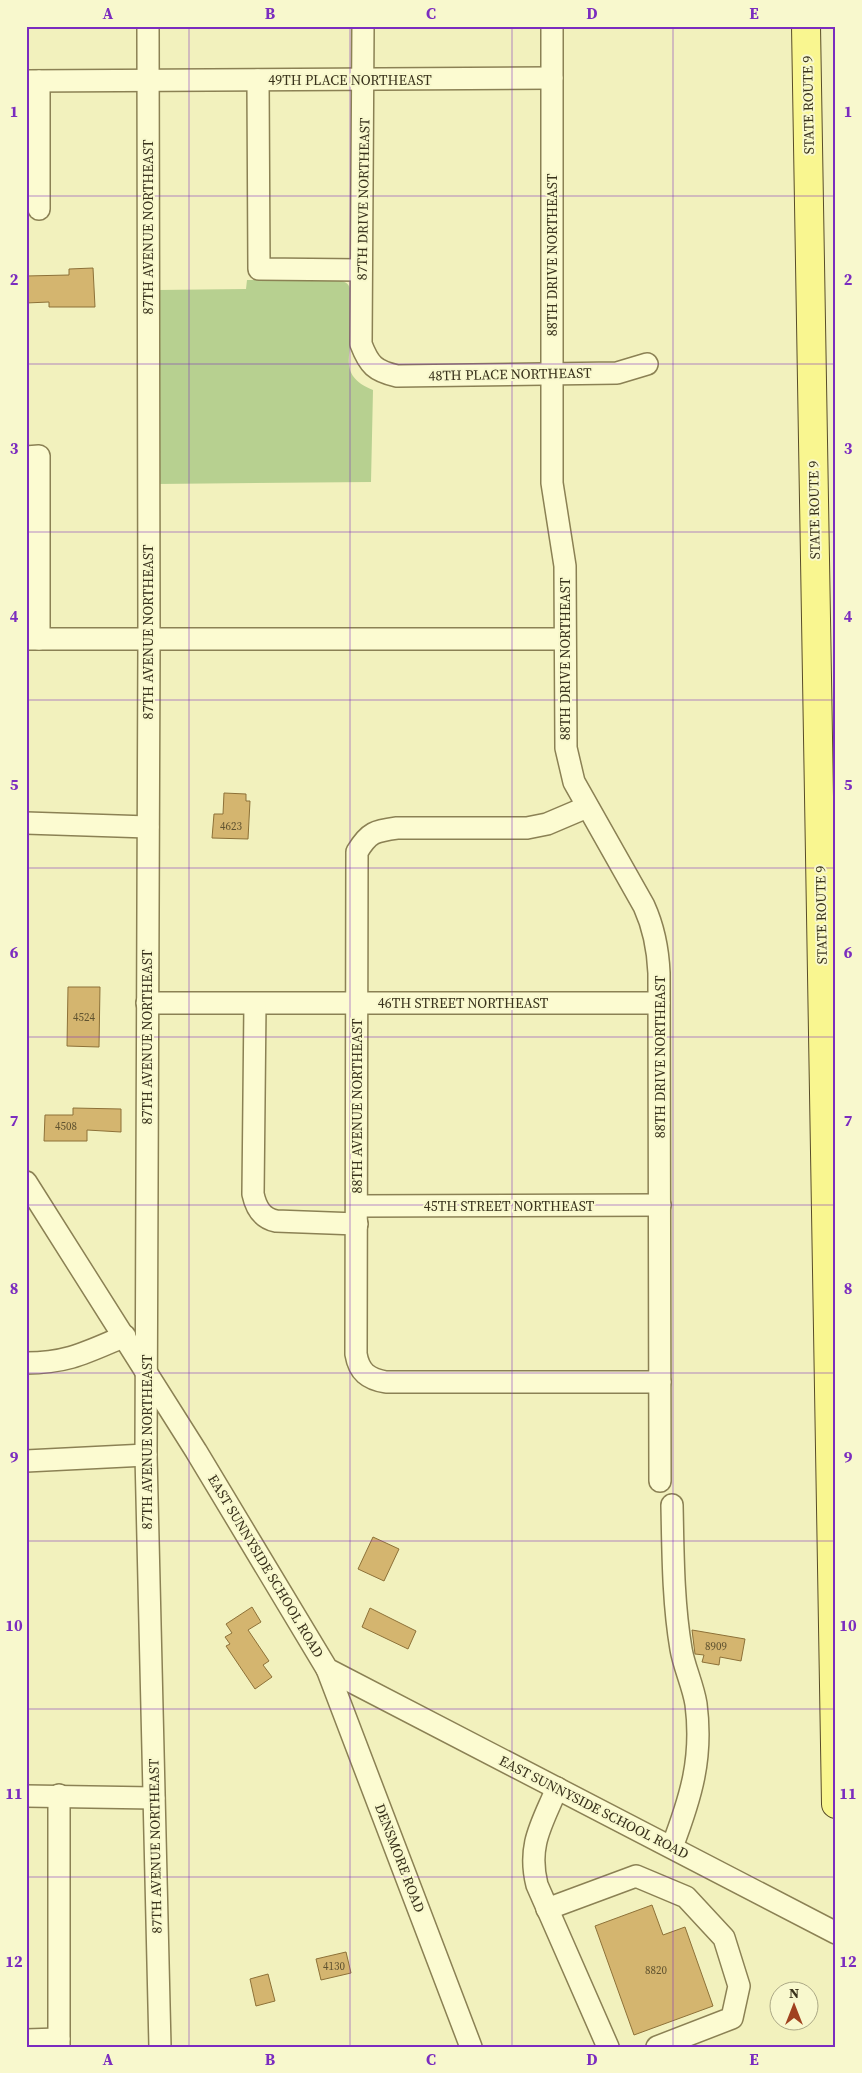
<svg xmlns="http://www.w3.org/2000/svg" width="862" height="2073" font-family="'Source Serif 4',serif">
<rect width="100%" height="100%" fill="#f2f1bd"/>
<path fill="#b7d090" d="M247,280h89c5,1 10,1 13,6 4,6 4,43 3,50 -5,27 -8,42 21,54l-2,92 -214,2v-194l89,-1z"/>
<g fill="#d4b56f" stroke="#8d7138">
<polygon points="93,268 95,307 49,307 49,302 26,303 26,276 69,275 69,269"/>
<polygon points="224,793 246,794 246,801 250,801 248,839 212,838 214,814 223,814"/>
<polygon points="68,987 100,987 99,1047 67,1046"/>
<polygon points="73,1108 121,1109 121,1132 87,1130 87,1141 44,1141 45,1115 73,1115"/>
<polygon points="373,1537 399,1549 384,1581 358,1569"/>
<polygon points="252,1607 261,1622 248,1630 269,1661 263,1665 272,1677 255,1689 226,1646 230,1644 225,1637 232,1633 226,1624"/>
<polygon points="370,1608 416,1631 408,1649 362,1627"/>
<polygon points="692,1630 745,1639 741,1661 720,1657 719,1665 702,1662 704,1655 695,1654"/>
<polygon points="652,1905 663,1935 685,1927 713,2006 634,2035 595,1926"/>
<polygon points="346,1952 351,1973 321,1980 316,1959"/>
<polygon points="268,1974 275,2001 256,2006 250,1979"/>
</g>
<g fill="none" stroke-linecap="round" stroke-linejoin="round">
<defs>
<g id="minor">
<polyline points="148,26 149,640 146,1455 160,2047"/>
<path d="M363,26l-2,318c8,21 14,27 36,32l220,-3 30,-9"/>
<path d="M552,26v457l13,83 1,182 8,34 70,124c10,22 14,43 15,67l1,508"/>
<polyline points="258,80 259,269 361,270"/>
<polyline points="26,81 552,78"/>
<polyline points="39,81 39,209"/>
<polyline points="26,457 39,456 39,639"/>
<polyline points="26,639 564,639"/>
<path d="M587,807l-40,17 -20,4h-130c-22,3 -28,4 -40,24l-1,502c3,18 12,25 30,28h274"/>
<polyline points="26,823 148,827"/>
<polyline points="147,1003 659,1003"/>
<path d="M255,1004l-2,190c3,14 9,24 23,27l81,3"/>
<polyline points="26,1182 196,1451 327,1669 836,1933"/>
<polyline points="357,1206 660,1205"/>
<path d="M26,1363c42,0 61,-11 99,-27"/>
<polyline points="26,1461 146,1455"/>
<path d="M672,1505c1,48 1,97 9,144 3,18 12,36 15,55 7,54 -5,93 -24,143"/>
<polyline points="327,1669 471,2047"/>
<path d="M557,1788c-15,36 -30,57 -20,97l71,162"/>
<polyline points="59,1795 59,2047"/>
<polyline points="26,1796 154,1798"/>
<polyline points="547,1909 636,1876 686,1897 724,1938 739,1986 732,2018 657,2047"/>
<polyline points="26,2040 59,2039"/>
</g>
<polyline id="major" points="806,26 836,1804"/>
</defs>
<use href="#minor" stroke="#8b8154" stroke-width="24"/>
<use href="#major" stroke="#584c29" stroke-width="30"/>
<use href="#minor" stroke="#fcfbd1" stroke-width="21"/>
<use href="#major" stroke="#f9f690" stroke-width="28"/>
</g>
<path fill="none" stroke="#7b2cbf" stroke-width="1" stroke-opacity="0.55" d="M189,26v2021M350,26v2021M512,26v2021M673,26v2021M26,196h810M26,364h810M26,532h810M26,700h810M26,868h810M26,1037h810M26,1205h810M26,1373h810M26,1541h810M26,1709h810M26,1877h810"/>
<g text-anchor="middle" stroke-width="4" stroke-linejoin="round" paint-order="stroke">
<g font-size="11" fill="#605330">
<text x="231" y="830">4623</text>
<text x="84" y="1021">4524</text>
<text x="66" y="1130">4508</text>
<text x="716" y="1650">8909</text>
<text x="334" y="1970">4130</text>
<text x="656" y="1974">8820</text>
</g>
<g font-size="14" fill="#39321b" stroke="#f8f8cd">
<text x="350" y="85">49TH PLACE NORTHEAST</text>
<text transform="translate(808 105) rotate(-91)" y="5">STATE ROUTE 9</text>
<text transform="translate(363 199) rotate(-89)" y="5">87TH DRIVE NORTHEAST</text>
<text transform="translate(148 227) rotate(-90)" y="5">87TH AVENUE NORTHEAST</text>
<text transform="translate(552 255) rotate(-90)" y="5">88TH DRIVE NORTHEAST</text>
<text transform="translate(510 374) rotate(-1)" y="5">48TH PLACE NORTHEAST</text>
<text transform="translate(814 510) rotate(-91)" y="5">STATE ROUTE 9</text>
<text transform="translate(148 632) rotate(-90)" y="5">87TH AVENUE NORTHEAST</text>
<text transform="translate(565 659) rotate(-90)" y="5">88TH DRIVE NORTHEAST</text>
<text transform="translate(821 915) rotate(-91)" y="5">STATE ROUTE 9</text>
<text x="463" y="1008">46TH STREET NORTHEAST</text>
<text transform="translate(147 1037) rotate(-90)" y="5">87TH AVENUE NORTHEAST</text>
<text transform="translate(660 1057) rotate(-90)" y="5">88TH DRIVE NORTHEAST</text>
<text transform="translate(357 1106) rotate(-90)" y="5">88TH AVENUE NORTHEAST</text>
<text x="509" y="1211">45TH STREET NORTHEAST</text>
<text transform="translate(147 1442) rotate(-90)" y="5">87TH AVENUE NORTHEAST</text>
<text transform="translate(266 1566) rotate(59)" y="5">EAST SUNNYSIDE SCHOOL ROAD</text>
<text transform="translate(594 1807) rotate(27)" y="5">EAST SUNNYSIDE SCHOOL ROAD</text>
<text transform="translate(155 1846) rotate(-91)" y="5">87TH AVENUE NORTHEAST</text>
<text transform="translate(400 1858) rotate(69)" y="5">DENSMORE ROAD</text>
</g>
</g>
<rect width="862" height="2073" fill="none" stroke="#f8f8cd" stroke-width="55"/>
<g transform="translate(794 2006)"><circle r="24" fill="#f8f8cd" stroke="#aca986"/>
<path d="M0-4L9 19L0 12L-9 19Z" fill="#a0421f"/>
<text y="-8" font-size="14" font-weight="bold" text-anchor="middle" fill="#39321b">N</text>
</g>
<rect x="28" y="28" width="806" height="2018" fill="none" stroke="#7b2cbf" stroke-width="2"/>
<g font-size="16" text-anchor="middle" font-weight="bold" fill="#7b2cbf">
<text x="108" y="19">A</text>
<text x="270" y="19">B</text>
<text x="431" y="19">C</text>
<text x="592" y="19">D</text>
<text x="754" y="19">E</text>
<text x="14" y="117">1</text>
<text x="848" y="117">1</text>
<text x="14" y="285">2</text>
<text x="848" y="285">2</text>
<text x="14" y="454">3</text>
<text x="848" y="454">3</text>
<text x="14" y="622">4</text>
<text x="848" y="622">4</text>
<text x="14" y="790">5</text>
<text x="848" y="790">5</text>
<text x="14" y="958">6</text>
<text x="848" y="958">6</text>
<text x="14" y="1126">7</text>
<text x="848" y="1126">7</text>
<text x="14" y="1294">8</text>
<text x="848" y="1294">8</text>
<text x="14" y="1463">9</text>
<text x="848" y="1463">9</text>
<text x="14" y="1631">10</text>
<text x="848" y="1631">10</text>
<text x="14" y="1799">11</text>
<text x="848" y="1799">11</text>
<text x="14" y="1967">12</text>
<text x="848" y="1967">12</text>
<text x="108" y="2065">A</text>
<text x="270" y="2065">B</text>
<text x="431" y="2065">C</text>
<text x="592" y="2065">D</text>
<text x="754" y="2065">E</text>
</g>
</svg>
